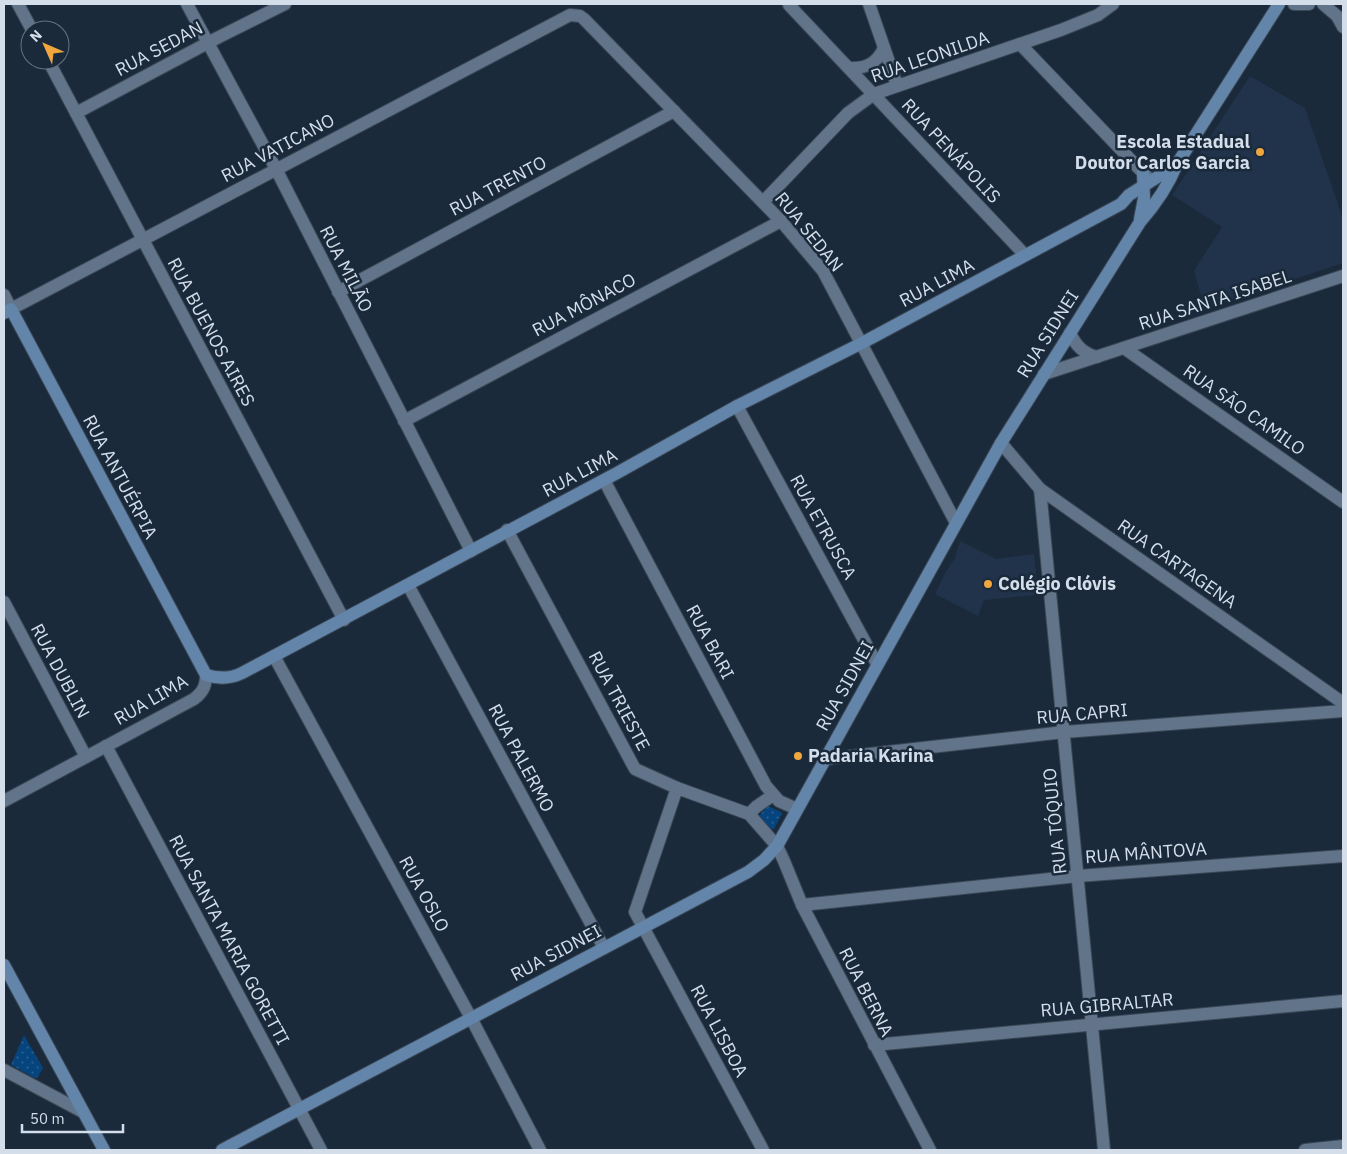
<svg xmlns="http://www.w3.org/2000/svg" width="1347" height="1154" font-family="'IBM Plex Sans',sans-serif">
<defs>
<pattern id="grass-dots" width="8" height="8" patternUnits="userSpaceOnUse" patternTransform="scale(1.25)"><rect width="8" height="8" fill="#06447d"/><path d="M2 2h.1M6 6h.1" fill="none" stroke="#295f90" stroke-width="1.8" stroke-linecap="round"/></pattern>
</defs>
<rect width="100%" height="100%" fill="#1a2a3b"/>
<g fill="#20334a">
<polygon points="1250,76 1305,108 1343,219 1343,263 1205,309 1194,271 1222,227 1172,195"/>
<polygon points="960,541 996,559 1034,554 1038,595 984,600 978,616 935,594 946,571 955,558"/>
</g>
<g fill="url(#grass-dots)">
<polygon points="768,806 781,812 782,814 774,829 771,829 759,816"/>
<polygon points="24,1035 43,1068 38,1077 35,1078 11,1065"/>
</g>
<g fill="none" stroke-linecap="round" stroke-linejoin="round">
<defs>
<g id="minor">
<polyline points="18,4 32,30"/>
<polyline points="187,4 276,169 471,551"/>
<polyline points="869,4 897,85"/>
<polyline points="1294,4 1309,4"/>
<polyline points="1323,4 1337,16 1343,27"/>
<polyline points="789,5 1025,255"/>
<polyline points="1020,44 1150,180"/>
<polyline points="48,60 344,620"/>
<path d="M849,68c17,1 28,-5 35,-20"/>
<polyline points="76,113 219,37 285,4"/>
<polyline points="763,202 848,113 874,94 1061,30 1098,15 1113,4"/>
<polyline points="338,292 674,111"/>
<polyline points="4,295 11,309 570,15 580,16 584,19 781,221 823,271 956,523"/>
<path d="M1070,333c6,13 13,20 27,24"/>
<polyline points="1124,348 1343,502"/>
<polyline points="1044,374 1343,276"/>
<polyline points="737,406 877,664"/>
<polyline points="404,421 781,221"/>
<polyline points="1001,443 1040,489 1343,703"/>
<polyline points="604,480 766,786 779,801 797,809"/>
<polyline points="1040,489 1104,1150"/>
<polyline points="507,530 635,769 677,788 749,814 777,846 784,861 802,905 930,1150"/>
<polyline points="408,585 604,948"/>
<polyline points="4,602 86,757"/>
<polyline points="274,656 471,1018 540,1150"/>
<polyline points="106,746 321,1150"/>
<polyline points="825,759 1064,732 1343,711"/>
<polyline points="677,788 635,912 763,1150"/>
<path d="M4,801l190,-102c9,-7 12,-13 12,-24"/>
<polyline points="749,814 756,807 773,795"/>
<polyline points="802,905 1078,876 1343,856"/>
<polyline points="874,1045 1343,1001"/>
<polyline points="4,1070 83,1112"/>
<polyline points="1305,1150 1343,1146"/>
</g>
<g id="secondary">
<polyline points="1140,219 1144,198 1143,173"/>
<path d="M4,313l7,-4 195,366c13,4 24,4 36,-2l375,-200 120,-67 125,-63 259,-139 8,-9 46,-29"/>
<polyline points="4,965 104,1150"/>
<path d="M222,1150l526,-278 16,-12 13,-14 224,-403 139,-221c15,-17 29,-38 37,-58l102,-160"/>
</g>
</defs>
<use href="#minor" stroke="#3a4756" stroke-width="14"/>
<use href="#secondary" stroke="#3a4756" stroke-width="14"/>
<use href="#minor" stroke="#617489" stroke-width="12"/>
<use href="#secondary" stroke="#6385aa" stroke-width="12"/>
</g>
<g fill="#efa73e" stroke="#1a2a3b" stroke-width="2">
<circle cx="1260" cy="152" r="5"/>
<circle cx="988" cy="584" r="5"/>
<circle cx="798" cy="756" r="5"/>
</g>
<g text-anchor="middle" stroke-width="5" stroke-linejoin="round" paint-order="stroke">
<g font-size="18" fill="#d4deea" stroke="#1a2a3b">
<text transform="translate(159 49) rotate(-28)" y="6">RUA SEDAN</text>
<text transform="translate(930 57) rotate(-19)" y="6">RUA LEONILDA</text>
<text transform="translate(278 148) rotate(-28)" y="6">RUA VATICANO</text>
<text transform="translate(951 151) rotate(47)" y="6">RUA PENÁPOLIS</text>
<text transform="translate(498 186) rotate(-28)" y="6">RUA TRENTO</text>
<text transform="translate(809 232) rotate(51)" y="6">RUA SEDAN</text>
<text transform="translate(346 269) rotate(63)" y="6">RUA MILÃO</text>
<text transform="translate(937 283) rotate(-28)" y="6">RUA LIMA</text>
<text transform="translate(1215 300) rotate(-18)" y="6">RUA SANTA ISABEL</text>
<text transform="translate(584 305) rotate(-28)" y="6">RUA MÔNACO</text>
<text transform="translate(211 332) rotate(62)" y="6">RUA BUENOS AIRES</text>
<text transform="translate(1048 334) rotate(-58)" y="6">RUA SIDNEI</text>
<text transform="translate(1244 410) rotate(35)" y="6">RUA SÃO CAMILO</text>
<text transform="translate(580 473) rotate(-28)" y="6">RUA LIMA</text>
<text transform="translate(120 477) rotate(62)" y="6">RUA ANTUÉRPIA</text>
<text transform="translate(823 527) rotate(61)" y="6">RUA ETRUSCA</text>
<text transform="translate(1177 564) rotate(35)" y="6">RUA CARTAGENA</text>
<text transform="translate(710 642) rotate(62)" y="6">RUA BARI</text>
<text transform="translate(60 671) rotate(62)" y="6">RUA DUBLIN</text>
<text transform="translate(845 686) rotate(-61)" y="6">RUA SIDNEI</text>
<text transform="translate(151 700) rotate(-30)" y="6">RUA LIMA</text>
<text transform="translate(619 701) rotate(62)" y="6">RUA TRIESTE</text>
<text transform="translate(1082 714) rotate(-5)" y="6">RUA CAPRI</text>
<text transform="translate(521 758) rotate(62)" y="6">RUA PALERMO</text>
<text transform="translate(1055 821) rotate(-96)" y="6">RUA TÓQUIO</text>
<text transform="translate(1146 853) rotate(-4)" y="6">RUA MÂNTOVA</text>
<text transform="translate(424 894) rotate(61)" y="6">RUA OSLO</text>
<text transform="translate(229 940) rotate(62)" y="6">RUA SANTA MARIA GORETTI</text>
<text transform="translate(556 953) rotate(-28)" y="6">RUA SIDNEI</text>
<text transform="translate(866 992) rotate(63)" y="6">RUA BERNA</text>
<text transform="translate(1107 1005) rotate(-5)" y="6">RUA GIBRALTAR</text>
<text transform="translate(719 1031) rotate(62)" y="6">RUA LISBOA</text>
</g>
<g font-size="18" font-weight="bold" fill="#d4deea" stroke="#1a2a3b" text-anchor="start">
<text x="1250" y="148" text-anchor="end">Escola Estadual<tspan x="1250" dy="21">Doutor Carlos Garcia</tspan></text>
<text x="998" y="590">Colégio Clóvis</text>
<text x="808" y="762">Padaria Karina</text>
</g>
</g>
<rect width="1347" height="1154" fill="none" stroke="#d4deea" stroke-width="10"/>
<g transform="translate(45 45) rotate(315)"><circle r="24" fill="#1a2a3b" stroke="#647281"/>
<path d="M0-4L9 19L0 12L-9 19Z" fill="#efa73e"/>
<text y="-8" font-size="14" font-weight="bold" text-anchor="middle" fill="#d4deea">N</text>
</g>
<path d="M22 1124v8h101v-8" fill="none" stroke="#d4deea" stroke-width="2.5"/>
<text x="30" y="1124" font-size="15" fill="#d4deea" stroke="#1a2a3b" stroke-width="4" paint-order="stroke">50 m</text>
</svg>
